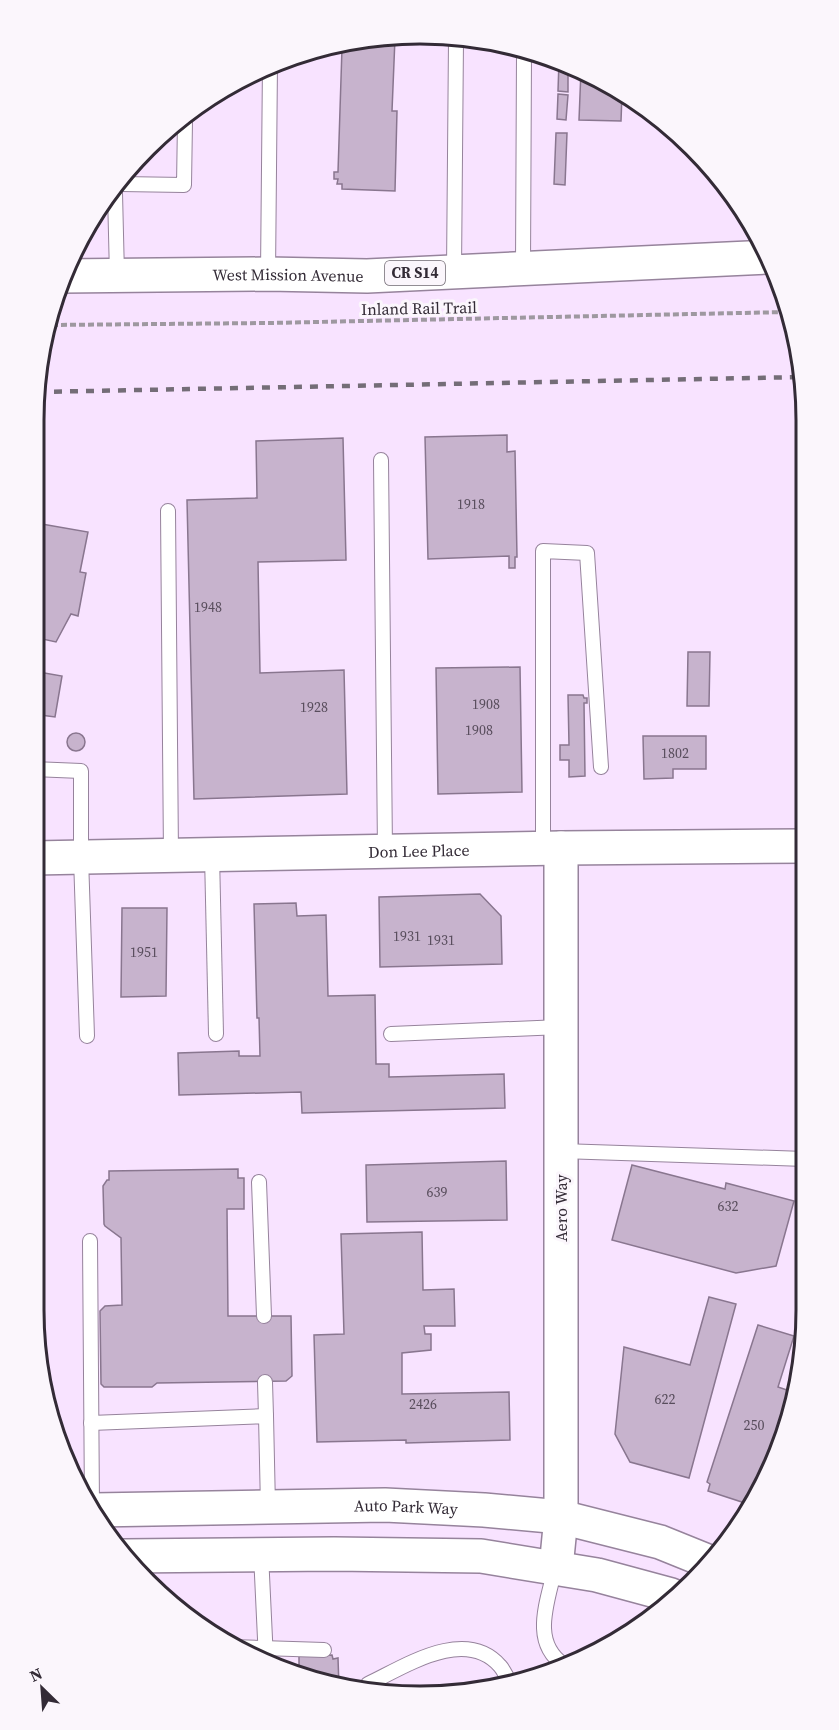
<svg xmlns="http://www.w3.org/2000/svg" width="839" height="1730" font-family="'Source Serif 4',serif">
<rect width="100%" height="100%" fill="#fbf6fc"/>
<polygon fill="#f8e3ff" points="420,33 568,63 655,113 726,184 777,272 803,369 806,1311 776,1459 710,1566 591,1657 470,1694 344,1690 226,1645 113,1546 54,1435 33,1310 33,419 63,271 146,146 272,62"/>
<g fill="#c7b3cd" stroke="#89768f" stroke-width="1.5">
<polygon points="395,38 392,111 397,111 395,191 342,189 342,184 337,184 338,179 334,179 334,172 338,172 342,48"/>
<polygon points="559,61 571,64 571,67 568,67 568,92 558,91"/>
<polygon points="581,70 622,94 621,121 579,120"/>
<polygon points="558,94 568,95 566,120 557,119"/>
<polygon points="556,133 567,133 565,185 554,184"/>
<polygon points="507,435 507,452 515,451 517,557 515,557 515,568 509,568 509,556 428,559 425,437"/>
<polygon points="343,438 346,560 258,562 260,673 344,670 347,794 194,799 187,500 257,498 256,441"/>
<polygon points="36,523 88,532 80,572 86,573 78,616 71,614 56,642 33,637 33,537"/>
<polygon points="688,652 710,652 709,706 687,706"/>
<polygon points="520,667 522,792 438,794 436,668"/>
<polygon points="33,671 62,676 55,717 33,714"/>
<polygon points="568,695 583,695 584,698 587,698 587,703 584,703 585,776 569,777 569,760 560,760 560,745 569,745"/>
<circle cx="76" cy="742" r="9"/>
<polygon points="643,736 706,736 706,769 673,769 673,778 644,779"/>
<polygon points="480,894 501,916 502,964 380,967 379,897"/>
<polygon points="296,903 297,916 326,915 328,996 375,995 376,1064 389,1064 389,1077 504,1074 505,1108 302,1113 301,1092 179,1095 178,1053 239,1051 239,1056 260,1056 259,1018 257,1018 254,904"/>
<polygon points="122,908 167,908 166,996 121,997"/>
<polygon points="506,1161 507,1220 367,1222 366,1165"/>
<polygon points="632,1165 725,1189 726,1183 794,1201 776,1266 736,1273 612,1240"/>
<polygon points="238,1169 238,1178 244,1178 244,1209 227,1209 228,1316 291,1316 292,1376 286,1381 157,1383 152,1387 104,1387 101,1384 100,1311 105,1306 122,1305 121,1238 105,1226 104,1224 103,1186 107,1180 109,1180 109,1171"/>
<polygon points="422,1232 423,1290 454,1289 455,1326 424,1326 425,1334 431,1334 431,1350 402,1353 402,1394 509,1392 510,1440 406,1443 406,1440 317,1442 314,1335 344,1334 341,1234"/>
<polygon points="709,1297 736,1304 689,1478 630,1462 615,1434 624,1347 690,1365"/>
<polygon points="758,1325 794,1336 778,1387 790,1391 776,1459 765,1477 763,1476 760,1485 748,1504 708,1491 710,1484 707,1482"/>
<polygon points="332,1655 333,1659 338,1658 339,1688 299,1672 299,1656"/>
</g>
<g fill="none" stroke-linecap="round" stroke-linejoin="round">
<defs>
<g id="lane">
<polyline points="121,184 184,185 185,121"/>
<polyline points="115,193 117,275"/>
<polyline points="523,268 524,54"/>
<polyline points="454,271 456,40"/>
<polyline points="268,274 270,63"/>
<polyline points="381,460 385,851"/>
<polyline points="168,511 171,856"/>
<polyline points="33,769 81,771 81,858 87,1036"/>
<polyline points="543,848 543,551 587,553 601,767"/>
<polyline points="212,855 216,1034"/>
<polyline points="391,1034 561,1027"/>
<polyline points="561,1151 805,1159"/>
<polyline points="259,1182 264,1316"/>
<polyline points="90,1241 92,1507"/>
<polyline points="265,1382 266,1416"/>
<polyline points="91,1423 266,1416 268,1507"/>
<polyline points="261,1554 266,1660"/>
<path d="M555,1568c-7,33 -25,74 9,97"/>
<polyline points="232,1647 324,1650"/>
<path d="M365,1690l3,-6c36,-17 97,-58 132,-18 4,4 6,11 10,16"/>
</g>
<g id="secondary">
<path id="s1" d="M33,858l528,-10 243,-2"/>
<path id="s2" d="M94,1510l291,-5 99,5 77,7 99,25 52,21"/>
<polyline points="125,1556 334,1554 481,1556 597,1575 671,1595"/>
<polyline points="556,1568 561,1517 561,848"/>
</g>
<g id="primary">
<path id="s3" d="M62,276l206,-2 99,2 401,-19"/>
</g>
</defs>
<use href="#lane" stroke="#96839c" stroke-width="16"/>
<use href="#secondary" stroke="#96839c" stroke-width="36"/>
<use href="#primary" stroke="#96839c" stroke-width="36"/>
<polyline stroke="#9e98a0" stroke-width="4" stroke-dasharray="6 3" stroke-linecap="butt" points="52,325 269,323 787,312"/>
<use href="#lane" stroke="#fff" stroke-width="14"/>
<use href="#secondary" stroke="#fff" stroke-width="33"/>
<use href="#primary" stroke="#fff" stroke-width="33"/>
<polyline stroke="#746d77" stroke-width="4.5" stroke-dasharray="8 8" stroke-linecap="butt" points="38,392 803,377"/>
</g>
<g text-anchor="middle" stroke-width="6" stroke-linejoin="round" paint-order="stroke">
<g font-size="14" fill="#584d5c">
<text x="471" y="509">1918</text>
<text x="208" y="612">1948</text>
<text x="486" y="709">1908</text>
<text x="314" y="712">1928</text>
<text x="479" y="735">1908</text>
<text x="675" y="758">1802</text>
<text x="407" y="941">1931</text>
<text x="441" y="945">1931</text>
<text x="144" y="957">1951</text>
<text x="437" y="1197">639</text>
<text x="728" y="1211">632</text>
<text x="665" y="1404">622</text>
<text x="423" y="1409">2426</text>
<text x="754" y="1430">250</text>
</g>
<rect fill="#fbf6fc" stroke="#6f6871" stroke-width="1.5" x="385" y="261" width="60" height="24" rx="4.5"/>
<g font-size="15" font-weight="bold" fill="#332b36">
<text x="415" y="278">CR S14</text>
</g>
<g font-size="16" fill="#332b36" stroke="#fbf6fc">
<text dy="6" stroke="none"><textPath href="#s3" startOffset="226">West Mission Avenue</textPath></text>
<text transform="translate(419 308) rotate(-1)" y="6">Inland Rail Trail</text>
<text dy="6" stroke="none"><textPath href="#s1" startOffset="386">Don Lee Place</textPath></text>
<text transform="translate(561 1208) rotate(-90)" y="6">Aero Way</text>
<text dy="6" stroke="none"><textPath href="#s2" startOffset="312">Auto Park Way</textPath></text>
</g>
</g>
<path d="M0 0H839V1730H0ZM420 44H420A376 376 0 0 1 796 420V1310A376 376 0 0 1 420 1686H420A376 376 0 0 1 44 1310V420A376 376 0 0 1 420 44Z" fill="#fbf6fc" fill-rule="evenodd"/>
<path fill="none" stroke="#332b36" stroke-width="3" d="M420 44H420A376 376 0 0 1 796 420V1310A376 376 0 0 1 420 1686H420A376 376 0 0 1 44 1310V420A376 376 0 0 1 420 44Z"/>
<g transform="translate(42 1688) rotate(335)" stroke="#fbf6fc" stroke-width="4.5" paint-order="stroke">
<path d="M0-4.5L10 22L0 15L-10 22Z" fill="#332b36"/>
<text y="-9" font-size="16" font-weight="bold" text-anchor="middle" fill="#332b36">N</text>
</g>
</svg>
